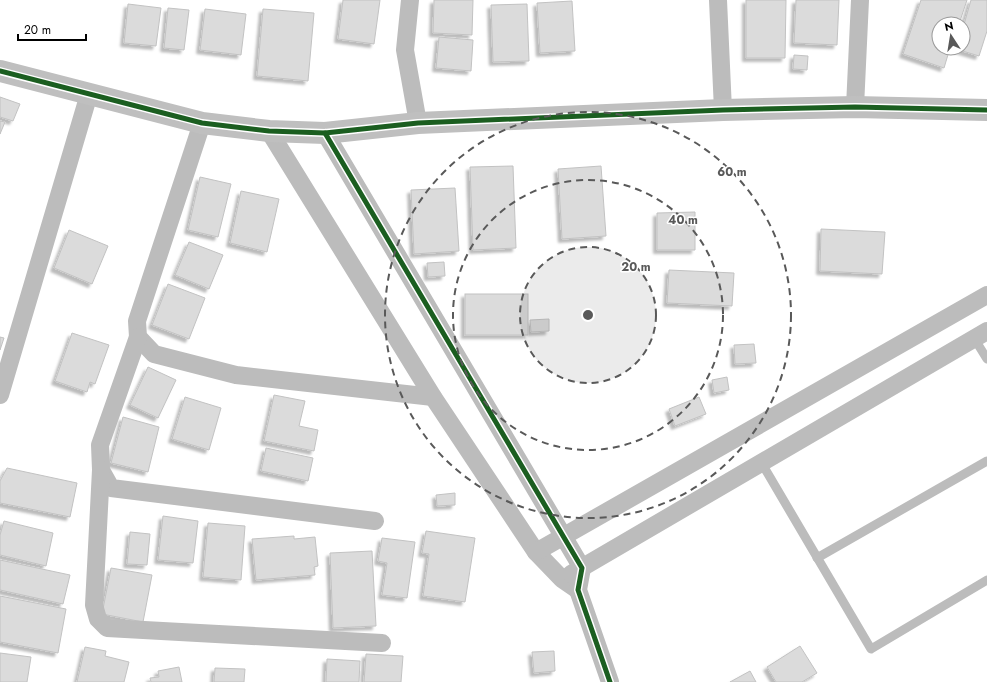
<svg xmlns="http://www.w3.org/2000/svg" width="987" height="682" font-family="Jost,sans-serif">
<defs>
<filter id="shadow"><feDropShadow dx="-3.5" dy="3.5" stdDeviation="1" flood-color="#0004"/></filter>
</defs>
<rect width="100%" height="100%" fill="#fff"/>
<g fill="#dbdbdb" stroke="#c2c2c2" filter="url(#shadow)">
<polygon points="343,0 380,0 374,44 338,39"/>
<polygon points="434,0 473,0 472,35 433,33"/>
<polygon points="746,0 786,0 785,58 746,58"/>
<polygon points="796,0 839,0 837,45 794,43"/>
<polygon points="921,0 967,0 959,24 939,24 939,48 950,48 944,68 903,54"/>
<polygon points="971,0 987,0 987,31 979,56 956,49 957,48 963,48 963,28"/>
<polygon points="572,1 575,51 540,53 537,3"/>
<polygon points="128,4 161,8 156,46 124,43"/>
<polygon points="527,4 529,61 493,62 491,5"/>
<polygon points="168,8 189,10 184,50 164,48"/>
<polygon points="205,9 246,14 241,55 200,50"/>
<polygon points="263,9 314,13 308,81 257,76"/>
<polygon points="439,37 473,40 471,71 436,68"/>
<polygon points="794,55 808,56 807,70 793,69"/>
<polygon points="0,97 20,104 13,121 0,117"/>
<polygon points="0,121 5,122 0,134"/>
<polygon points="513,166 516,248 473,250 470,167"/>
<polygon points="601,166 606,236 562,239 558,169"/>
<polygon points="200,177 231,184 218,237 188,230"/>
<polygon points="455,188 459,251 414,254 411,190"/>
<polygon points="241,191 279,199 267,252 230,243"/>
<polygon points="695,212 695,250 657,250 657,213"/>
<polygon points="821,229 885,232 882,274 820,271"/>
<polygon points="69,230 108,246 92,284 54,268"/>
<polygon points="189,242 223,255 209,289 175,275"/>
<polygon points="444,262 445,276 428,277 427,263"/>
<polygon points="669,270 734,273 732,306 667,303"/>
<polygon points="168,284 205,298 189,339 152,325"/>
<rect x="465" y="294" width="63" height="41"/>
<polygon points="549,319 549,331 531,332 530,320"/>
<polygon points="72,333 109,345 95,384 90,382 87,392 55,381"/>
<polygon points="0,337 4,338 0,350"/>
<polygon points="754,344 756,363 735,364 734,345"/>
<polygon points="148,367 176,380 158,418 130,405"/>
<polygon points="727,377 729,390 714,393 712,380"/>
<polygon points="274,395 305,401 299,426 318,430 314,451 264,441"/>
<polygon points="185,397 221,408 209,450 172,439"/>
<polygon points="699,397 706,414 675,426 669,409"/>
<polygon points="123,417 159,427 148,472 111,463"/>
<polygon points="266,448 313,458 308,481 261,471"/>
<polygon points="7,468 77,483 70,517 0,503 0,481"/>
<polygon points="455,493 455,505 437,506 436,495"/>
<polygon points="163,516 198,521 193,563 158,560"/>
<polygon points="4,521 53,533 46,566 0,555 0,535"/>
<polygon points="208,523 245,526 241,580 203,577"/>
<polygon points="426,531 475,538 465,602 423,596 429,554 422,553"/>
<polygon points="130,532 150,534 147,565 127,564"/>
<polygon points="294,536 294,539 315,537 318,566 314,567 315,575 256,580 252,539"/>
<polygon points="382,538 415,542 407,598 382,595 387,563 378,561"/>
<polygon points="372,551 376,626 333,628 330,553"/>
<polygon points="0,560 70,575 63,604 0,590"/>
<polygon points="111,568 152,575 143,622 102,614"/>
<polygon points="0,596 66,609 58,653 0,642"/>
<polygon points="800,646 817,673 802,682 776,682 767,667"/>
<polygon points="85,647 106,651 105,656 129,662 124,682 77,682"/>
<polygon points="554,651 555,671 534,673 532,652"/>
<polygon points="0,653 31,657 27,682 0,682"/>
<polygon points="366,654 403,656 401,682 364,682"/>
<polygon points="327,659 360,661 359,682 326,682"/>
<polygon points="179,667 182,682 151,682 150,678 159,677 158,671"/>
<polygon points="215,668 245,669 244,682 214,682"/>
<polygon points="750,671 756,682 730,682"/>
</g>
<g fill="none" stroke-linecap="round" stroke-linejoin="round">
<g stroke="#bcbcbc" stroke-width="9">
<polyline points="974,338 987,359"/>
<polyline points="761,462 871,649 987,580"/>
<polyline points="817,558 987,461"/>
</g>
<g stroke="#bcbcbc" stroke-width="18">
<polyline points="410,0 405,50 418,123"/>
<polyline points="718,0 723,110"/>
<polyline points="855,107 860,0"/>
<polyline points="202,123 137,321 138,337 154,354 236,375 433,397"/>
<polyline points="269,131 433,397 536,552 562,579 578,590"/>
<polyline points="325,133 582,568 578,590 610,682"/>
<polyline points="138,337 100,445 101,470 111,488 375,521"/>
<polyline points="0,395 89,94"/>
<polyline points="101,470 94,605 98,619 107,628 382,643"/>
<polyline points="536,552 987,295"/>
<polyline points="571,574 987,331"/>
</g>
<polyline stroke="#bfbfbf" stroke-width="22" points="0,71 202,123 269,131 325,133 418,123 723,110 855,107 987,110"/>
<defs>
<g id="cycleway">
<polyline points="0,71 202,123 269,131 325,133 418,123 723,110 855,107 987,110"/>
<polyline points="325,133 582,568 578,590 610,682"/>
</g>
</defs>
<use href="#cycleway" stroke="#fff" stroke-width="8"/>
<use href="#cycleway" stroke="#1b5e20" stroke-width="5"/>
</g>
<circle cx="588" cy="315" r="68" fill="#595959" fill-opacity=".12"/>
<g fill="none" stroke="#595959" stroke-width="2" stroke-dasharray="7 5">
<circle cx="588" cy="315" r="68"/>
<circle cx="588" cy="315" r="135"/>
<circle cx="588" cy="315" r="203"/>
</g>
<circle cx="588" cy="315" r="6" fill="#595959" stroke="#fff" stroke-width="2"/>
<g font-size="12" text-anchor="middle" font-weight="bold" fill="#595959" stroke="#fff" stroke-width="3" stroke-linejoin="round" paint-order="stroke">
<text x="732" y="176">60 m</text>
<text x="683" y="224">40 m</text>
<text x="636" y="271">20 m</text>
</g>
<g transform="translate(951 36) rotate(348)"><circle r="19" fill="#ffffff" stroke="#999999"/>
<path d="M0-3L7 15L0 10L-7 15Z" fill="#595959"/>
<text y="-6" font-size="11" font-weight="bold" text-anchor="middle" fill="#000000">N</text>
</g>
<path d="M18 34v6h68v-6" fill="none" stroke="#000000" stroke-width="2"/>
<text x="24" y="34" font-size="12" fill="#000000" stroke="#ffffff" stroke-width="3" paint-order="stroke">20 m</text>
</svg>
